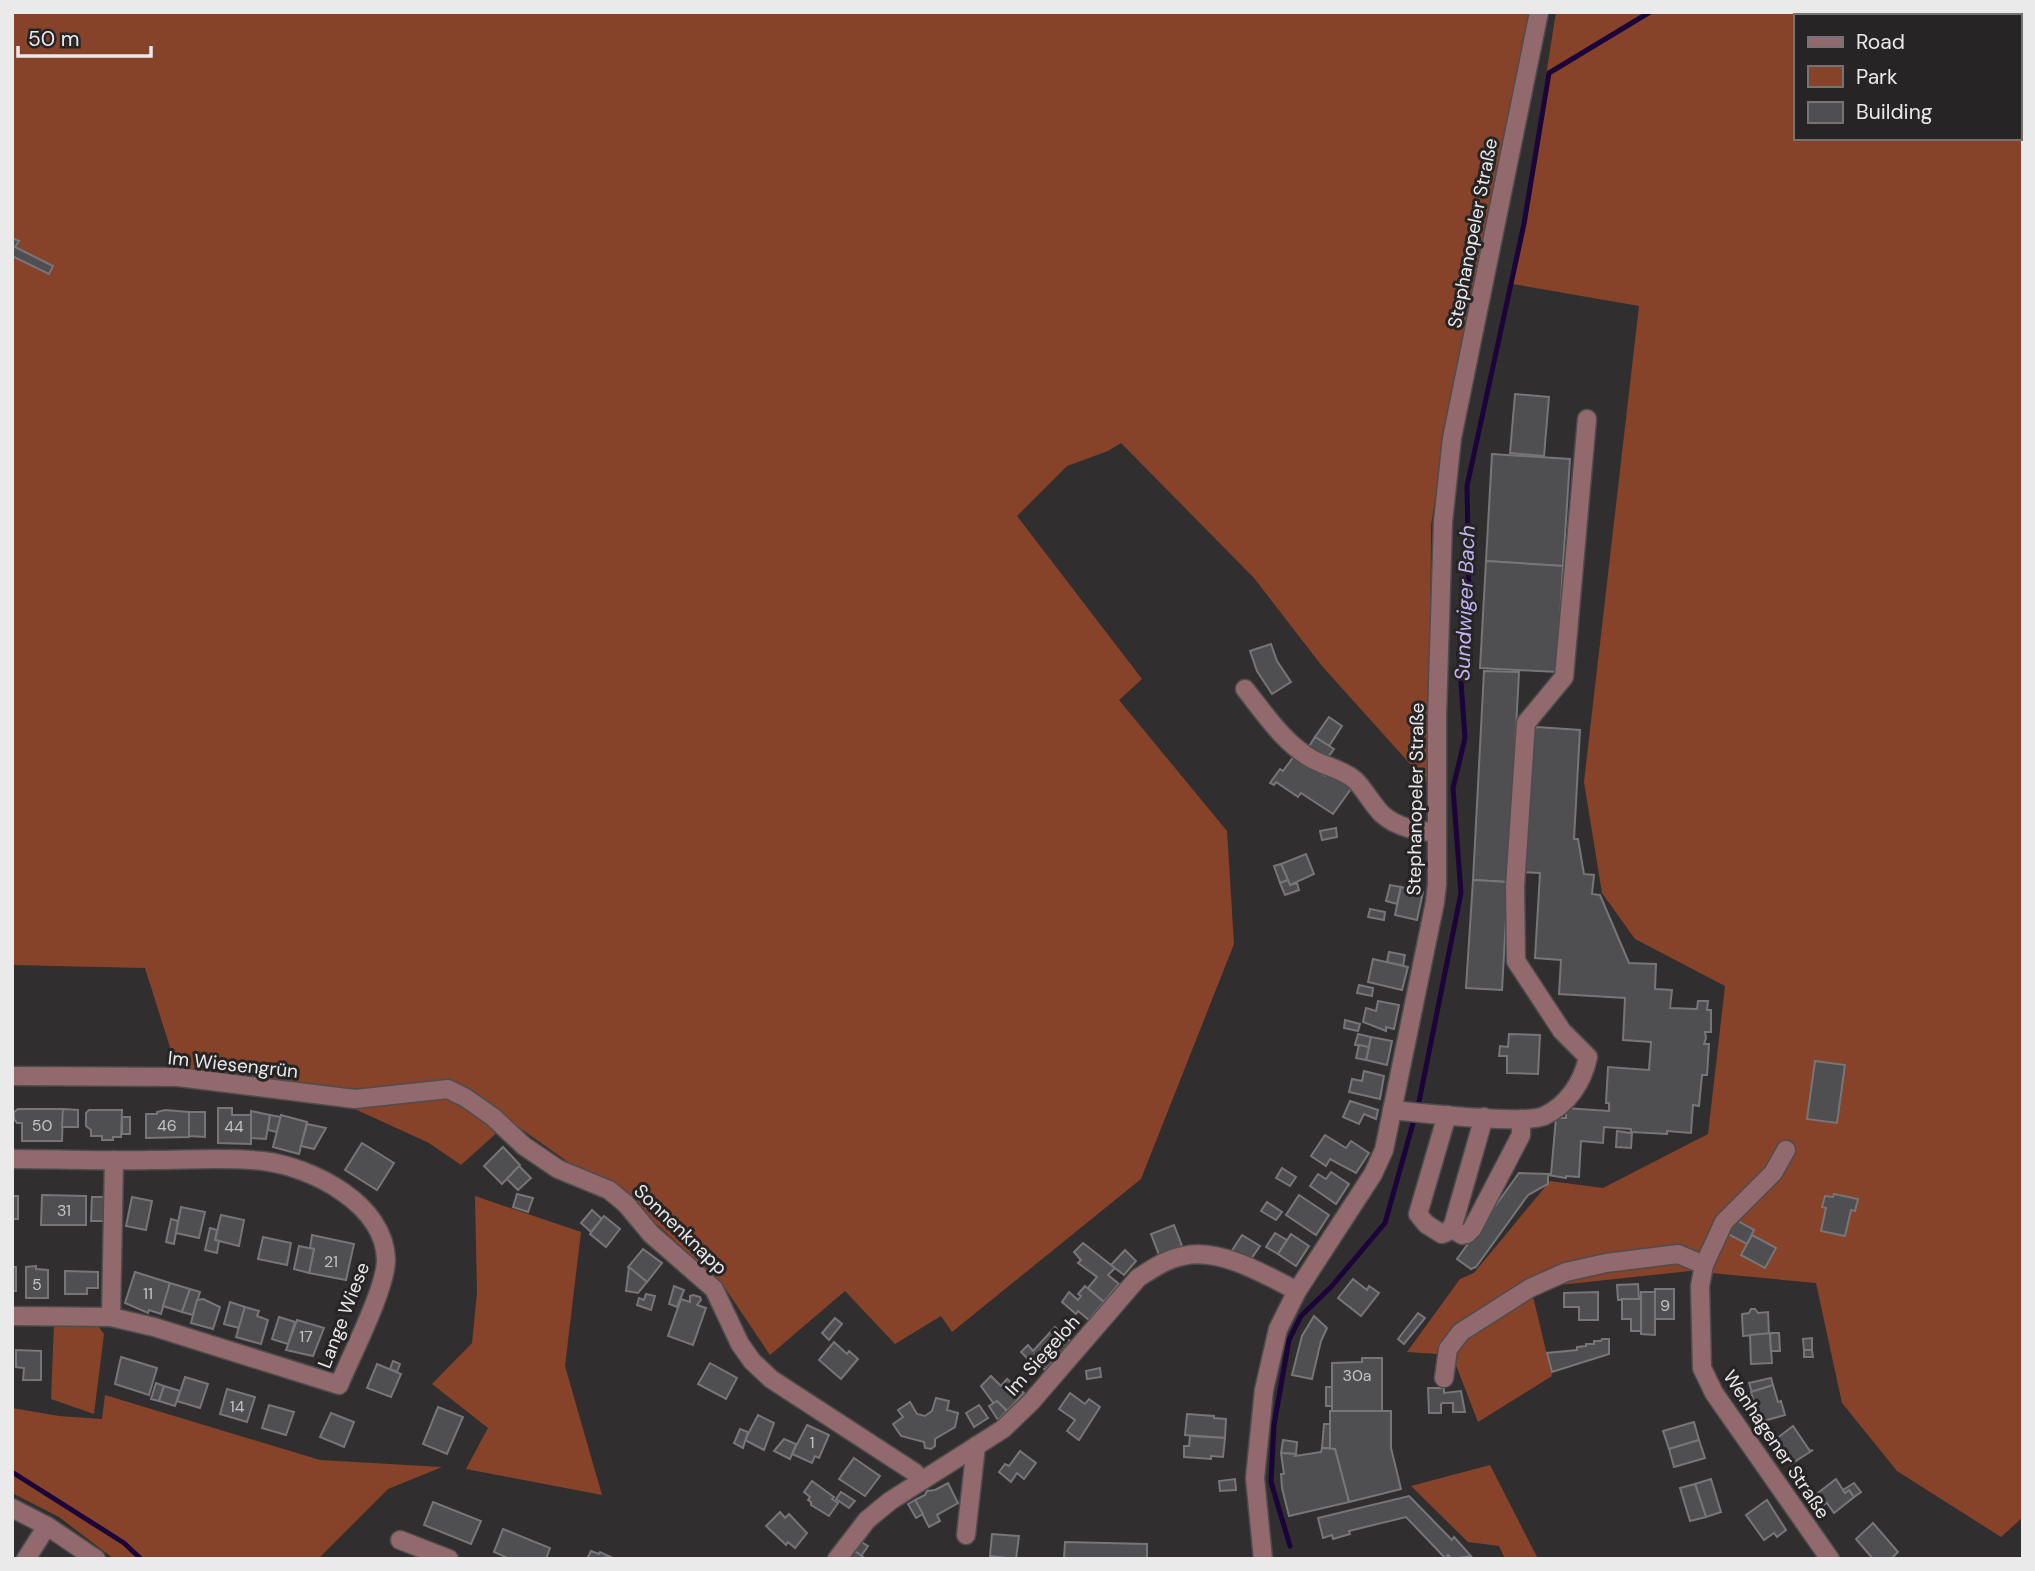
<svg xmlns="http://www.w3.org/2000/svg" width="2035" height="1571" font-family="'DM Sans',sans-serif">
<rect width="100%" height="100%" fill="#312e2f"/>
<g fill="#87432a" fill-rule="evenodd">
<polygon points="12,12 1532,12 1455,378 1431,525 1429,785 1322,666 1254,578 1121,443 1108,451 1067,466 1017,516 1142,679 1119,700 1227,831 1234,944 1141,1179 952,1332 941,1316 895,1344 845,1291 770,1355 725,1288 660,1227 510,1121 461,1165 429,1143 333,1099 179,1076 145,968 12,965"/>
<path d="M1556,12h467v1505l-22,20 -104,-66 -55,-68 -26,-120 -126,-12 -159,17 21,88 -74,46 -26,-67 -45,-3 53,-73 14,-6 76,-92 53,7 105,-54 17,-148 -90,-47 -33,-46 -18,-111 55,-476 -126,-22zM1795,16h224v122h-224z"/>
<polygon points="475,1196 581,1232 565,1366 602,1495 466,1469 488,1428 432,1384 472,1343 477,1293"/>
<polygon points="54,1324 98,1326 104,1334 94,1414 51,1399"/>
<polygon points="105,1395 320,1460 442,1467 388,1489 318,1559 114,1559 59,1517 12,1493 12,1408 59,1416 102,1419"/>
<polygon points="1490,1465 1538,1559 1505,1559 1499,1546 1468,1542 1411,1486"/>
</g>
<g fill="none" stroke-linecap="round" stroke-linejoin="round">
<g stroke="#1a0439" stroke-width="5">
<polyline points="12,1472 124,1543 141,1559"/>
<polyline points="1290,1546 1271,1482 1274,1425 1289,1340 1301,1316 1331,1287 1385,1223 1419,1102 1461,893 1453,788 1465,738 1459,654 1469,598 1467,486 1524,224 1549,73 1650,12"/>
</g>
</g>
<g fill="#4f4e50" stroke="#777578" stroke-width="2">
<polygon points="12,238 19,241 15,247 53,266 49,274 12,256"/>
<polygon points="1515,394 1549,397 1544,456 1510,453"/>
<polygon points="1492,454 1570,459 1563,566 1486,561"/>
<polygon points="1486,561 1563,566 1557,672 1480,668"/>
<polygon points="1271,644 1277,661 1291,682 1272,694 1257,671 1250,651"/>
<polygon points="1484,671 1519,672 1508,882 1473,880"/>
<polygon points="1329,717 1342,726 1329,746 1315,737"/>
<polygon points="1537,727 1580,730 1574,839 1578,839 1584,874 1594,875 1592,894 1600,895 1629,963 1656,964 1655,989 1672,990 1670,1008 1697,1009 1698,1001 1708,1001 1707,1010 1711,1010 1711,1032 1705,1032 1706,1038 1704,1044 1709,1044 1707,1075 1702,1075 1699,1106 1693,1105 1691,1133 1667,1131 1667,1134 1632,1132 1631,1148 1616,1147 1617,1131 1631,1133 1631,1129 1604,1127 1603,1143 1581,1141 1579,1177 1566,1176 1566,1178 1548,1175 1548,1184 1528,1195 1476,1267 1471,1269 1457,1259 1519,1173 1551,1174 1556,1118 1566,1118 1566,1108 1609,1111 1609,1103 1606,1103 1608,1067 1649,1070 1651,1042 1623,1040 1625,998 1559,994 1561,960 1535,958 1540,873 1521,872 1530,733"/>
<polygon points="1315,737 1334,749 1326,760 1308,748"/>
<polygon points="1294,756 1325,776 1329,770 1353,786 1333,814 1301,793 1298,797 1276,782 1274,785 1270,783 1280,769 1283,771"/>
<polygon points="1336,828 1337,837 1322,840 1320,831"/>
<polygon points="1306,854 1314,874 1290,885 1281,864"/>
<polygon points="1281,864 1288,880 1280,883 1274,866"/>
<polygon points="1288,880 1290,885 1297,883 1299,890 1285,895 1280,883"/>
<polygon points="1473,880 1508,882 1502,990 1466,988"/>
<polygon points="1390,885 1401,887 1397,904 1386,901"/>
<polygon points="1401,887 1423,892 1417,920 1395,915"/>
<polygon points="1370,909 1385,912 1384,920 1368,917"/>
<polygon points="1389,952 1405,955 1403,966 1387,962"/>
<polygon points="1373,959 1408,967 1402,990 1368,982"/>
<polygon points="1359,985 1373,988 1372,996 1357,993"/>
<polygon points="1378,1001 1399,1005 1394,1029 1386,1027 1386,1031 1363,1022 1366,1008 1376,1011"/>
<polygon points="1345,1020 1360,1024 1358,1031 1344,1028"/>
<polygon points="1358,1034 1371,1037 1369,1047 1355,1045"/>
<polygon points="1509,1034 1540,1035 1538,1074 1507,1073 1507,1056 1499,1056 1500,1046 1508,1047"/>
<polygon points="1371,1037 1392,1041 1387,1065 1366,1060"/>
<polygon points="1359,1045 1369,1047 1366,1060 1356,1058"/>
<polygon points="1815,1061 1845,1065 1837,1123 1807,1119"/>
<polygon points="1364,1071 1384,1076 1380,1099 1349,1092 1352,1079 1362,1081"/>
<polygon points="1350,1101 1378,1110 1376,1119 1364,1114 1359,1124 1343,1117"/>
<polygon points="218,1108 232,1108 232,1115 251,1115 251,1144 218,1143"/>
<polygon points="18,1109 63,1109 62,1141 22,1141 22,1123 17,1123 14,1119 14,1112"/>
<polygon points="63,1109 78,1110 78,1127 62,1127"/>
<polygon points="89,1110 122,1110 121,1137 113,1137 113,1140 102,1140 102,1136 91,1136 91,1130 86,1126 86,1113"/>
<polygon points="165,1110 189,1112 189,1137 146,1138 146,1114 157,1114 157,1112"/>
<polygon points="251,1111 270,1115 266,1139 251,1138"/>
<polygon points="189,1112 205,1112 205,1137 189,1136"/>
<polygon points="270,1115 281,1117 277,1132 268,1130"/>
<polygon points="281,1115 307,1122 299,1154 273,1147"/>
<rect x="122" y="1117" width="8" height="17"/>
<polygon points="307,1124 326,1128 314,1149 301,1146"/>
<polygon points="1325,1135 1346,1148 1351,1141 1369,1153 1356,1173 1330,1159 1326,1166 1311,1156"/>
<polygon points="362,1143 394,1163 377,1190 345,1170"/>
<polygon points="503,1147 520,1165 502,1184 484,1166"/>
<polygon points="519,1166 531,1178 518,1190 507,1179"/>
<polygon points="1282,1168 1296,1177 1290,1186 1276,1178"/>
<polygon points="1331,1172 1349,1184 1336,1204 1310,1186 1318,1174 1326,1179"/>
<polygon points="517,1194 533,1198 528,1212 513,1207"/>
<polygon points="1834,1194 1858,1199 1855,1211 1851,1210 1845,1236 1821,1231 1826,1208 1822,1207 1825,1196 1833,1197"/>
<polygon points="42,1195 86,1196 86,1225 41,1225"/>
<polygon points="1299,1195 1329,1215 1316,1235 1286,1215"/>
<rect x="12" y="1196" width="6" height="23"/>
<polygon points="92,1197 108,1197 107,1221 91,1221"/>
<polygon points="132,1197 152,1201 146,1230 126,1226"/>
<polygon points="1267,1202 1282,1212 1276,1220 1261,1211"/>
<polygon points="181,1207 205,1212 199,1238 176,1233"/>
<polygon points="592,1210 602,1219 591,1232 581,1223"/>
<polygon points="221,1215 244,1220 239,1246 215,1240"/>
<polygon points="604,1216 620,1229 606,1247 590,1234"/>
<polygon points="171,1219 178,1221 174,1244 166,1242"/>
<polygon points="1736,1220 1754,1230 1747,1244 1728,1234"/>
<polygon points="1174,1225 1182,1246 1159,1255 1151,1234"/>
<polygon points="210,1228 217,1230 215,1240 219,1241 217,1253 205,1250"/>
<polygon points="1275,1233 1287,1240 1278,1254 1266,1247"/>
<polygon points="1291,1234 1309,1246 1296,1266 1278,1254"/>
<polygon points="312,1235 354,1244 346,1280 309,1273 314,1249 310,1248"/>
<polygon points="1242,1235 1260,1246 1251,1259 1231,1252"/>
<polygon points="1752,1235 1776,1248 1765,1268 1741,1255"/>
<polygon points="263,1237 291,1243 287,1265 258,1259"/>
<polygon points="1083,1243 1115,1268 1108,1275 1119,1284 1104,1302 1088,1288 1097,1277 1078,1263 1081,1260 1074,1252"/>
<polygon points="299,1246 314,1249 309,1273 294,1269"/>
<polygon points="643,1249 662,1263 647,1282 628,1267"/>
<polygon points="1125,1250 1136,1261 1124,1275 1111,1265"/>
<polygon points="36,1266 36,1269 48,1270 48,1298 26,1298 26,1267"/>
<rect x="12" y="1267" width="4" height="24"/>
<polygon points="629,1267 647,1282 638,1293 626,1291"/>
<polygon points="65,1271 98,1272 98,1288 87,1288 87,1294 65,1294"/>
<polygon points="135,1272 170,1283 161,1314 149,1310 148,1313 125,1303"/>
<polygon points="1353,1279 1367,1290 1369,1286 1379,1293 1361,1316 1338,1298"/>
<polygon points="170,1283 190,1289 182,1312 163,1306"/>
<polygon points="1638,1284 1639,1299 1618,1300 1617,1285"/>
<polygon points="674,1286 684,1290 677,1307 669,1304"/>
<polygon points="1085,1286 1104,1302 1089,1320 1078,1311 1076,1314 1062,1302 1069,1292 1078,1300 1081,1296 1078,1294"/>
<polygon points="190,1289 200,1292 193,1315 182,1312"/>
<rect x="1655" y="1289" width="19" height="30"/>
<polygon points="1598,1292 1598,1320 1579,1320 1579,1307 1564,1307 1564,1293"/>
<polygon points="1641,1292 1655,1292 1655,1335 1641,1334"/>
<polygon points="646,1294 655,1296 651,1310 637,1305 639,1298 644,1300"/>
<polygon points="693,1295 700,1297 701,1300 697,1305 706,1308 693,1345 668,1336 681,1299 690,1302 690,1296"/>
<polygon points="203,1299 220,1307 213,1329 191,1323 197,1300"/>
<polygon points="1622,1299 1641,1299 1641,1331 1631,1331 1631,1319 1622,1319"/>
<polygon points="230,1302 245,1307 239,1328 224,1324"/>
<polygon points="245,1307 259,1311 257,1316 268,1320 261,1344 236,1337"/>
<polygon points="1751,1309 1755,1309 1758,1313 1768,1312 1769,1334 1743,1336 1742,1314 1749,1313"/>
<polygon points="1418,1313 1425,1318 1404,1344 1398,1339"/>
<polygon points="1314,1316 1327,1328 1321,1341 1312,1379 1292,1375 1302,1336"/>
<polygon points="279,1317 295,1322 288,1344 272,1339"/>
<polygon points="835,1318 842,1324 829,1340 822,1333"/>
<polygon points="297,1320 324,1328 313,1356 286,1350"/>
<polygon points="1055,1327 1071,1342 1045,1370 1038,1363 1035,1366 1021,1352 1028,1345 1033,1351"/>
<polygon points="1772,1333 1770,1335 1772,1363 1751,1364 1750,1335"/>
<polygon points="1772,1333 1779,1333 1780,1351 1771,1351 1770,1335"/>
<polygon points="1812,1338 1812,1350 1804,1350 1803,1339"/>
<polygon points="1602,1339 1609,1339 1609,1354 1552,1372 1547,1353 1577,1350 1577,1347 1586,1346 1586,1344 1594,1344 1594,1341 1601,1341"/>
<polygon points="834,1342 847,1354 849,1351 858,1359 841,1379 819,1360"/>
<polygon points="16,1350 41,1351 41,1380 23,1380 24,1368 16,1367"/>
<polygon points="1804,1350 1812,1350 1813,1357 1804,1357"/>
<polygon points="121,1357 157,1368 149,1395 115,1384"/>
<polygon points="1362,1358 1382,1358 1382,1411 1332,1411 1332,1363 1362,1362"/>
<polygon points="393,1361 400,1364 397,1372 390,1369"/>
<polygon points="710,1363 737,1378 726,1399 698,1384"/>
<polygon points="377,1364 401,1374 391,1397 367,1388"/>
<polygon points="1100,1368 1101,1377 1087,1379 1086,1371"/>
<polygon points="991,1376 1001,1386 1007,1379 1024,1393 1007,1411 997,1401 994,1404 981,1386"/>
<polygon points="185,1377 208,1384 200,1408 177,1401"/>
<polygon points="1771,1378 1773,1385 1752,1392 1749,1383"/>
<polygon points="156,1383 164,1386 159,1401 151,1399"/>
<polygon points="1773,1385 1778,1402 1781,1401 1785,1415 1760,1422 1751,1392"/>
<polygon points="164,1386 180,1391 175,1406 159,1401"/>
<rect x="1326" y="1387" width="6" height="19"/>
<polygon points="1428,1388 1444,1388 1444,1393 1461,1391 1465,1412 1453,1412 1453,1403 1443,1403 1441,1404 1441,1413 1429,1413"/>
<polygon points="227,1389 255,1397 247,1422 220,1414"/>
<polygon points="1070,1393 1085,1404 1089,1399 1100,1407 1079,1440 1067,1431 1075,1420 1059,1409"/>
<polygon points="936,1398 949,1401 947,1410 958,1413 955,1427 935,1439 935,1446 931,1449 925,1448 924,1442 901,1436 893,1424 903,1417 898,1410 910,1402 917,1414 925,1416 932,1411"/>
<polygon points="997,1401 1007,1411 998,1420 989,1406"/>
<polygon points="269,1405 294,1412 286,1435 262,1428"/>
<polygon points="979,1405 988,1418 974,1427 966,1413"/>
<polygon points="438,1407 463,1417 447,1454 423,1444"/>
<polygon points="1330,1411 1391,1411 1391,1448 1401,1489 1349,1502 1335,1449 1330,1449"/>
<polygon points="331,1413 354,1422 344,1447 320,1437"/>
<polygon points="1187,1414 1214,1416 1214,1418 1226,1419 1225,1438 1185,1435"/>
<polygon points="758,1415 774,1423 764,1450 745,1440"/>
<polygon points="1694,1422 1699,1440 1669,1449 1663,1431"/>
<polygon points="1324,1424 1330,1424 1330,1448 1322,1448"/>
<polygon points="807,1425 829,1435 819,1458 815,1456 812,1463 792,1454"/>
<polygon points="1793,1426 1810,1451 1813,1450 1791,1464 1776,1439"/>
<polygon points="740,1429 748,1432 743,1448 734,1443"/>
<polygon points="1190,1436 1225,1438 1223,1457 1211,1456 1211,1459 1184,1457 1184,1446 1189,1446"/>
<polygon points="784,1439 796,1444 790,1459 774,1451"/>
<polygon points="1283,1440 1297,1442 1296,1454 1281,1453"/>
<polygon points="1699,1440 1705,1458 1674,1467 1669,1449"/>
<polygon points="1322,1448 1335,1449 1349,1502 1289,1516 1282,1488 1281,1474 1284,1474 1281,1453 1296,1454 1295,1456 1321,1452"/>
<polygon points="1020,1451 1036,1463 1024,1479 1017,1473 1011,1482 999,1472 1005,1464 1009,1466"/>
<polygon points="854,1458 880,1476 865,1496 839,1479"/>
<polygon points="1235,1479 1236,1490 1220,1491 1219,1481"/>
<polygon points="1711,1479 1721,1512 1706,1517 1695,1484"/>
<polygon points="1836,1479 1845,1493 1849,1490 1854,1497 1834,1513 1827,1503 1822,1506 1814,1496"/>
<polygon points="812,1481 834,1497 832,1499 838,1503 829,1516 811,1505 811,1502 808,1500 810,1497 804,1492"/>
<polygon points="948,1483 958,1503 937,1515 940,1521 929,1527 915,1500 925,1495 927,1491 935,1490"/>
<polygon points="1854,1483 1861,1492 1854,1497 1849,1490 1845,1493 1843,1490"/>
<polygon points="1695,1484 1706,1517 1690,1521 1680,1488"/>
<polygon points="841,1492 855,1501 849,1508 836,1499"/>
<polygon points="1409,1496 1452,1540 1454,1537 1471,1556 1452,1559 1448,1555 1446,1559 1406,1517 1349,1531 1350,1534 1333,1539 1332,1535 1323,1538 1318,1518"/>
<polygon points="915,1500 923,1514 916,1518 908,1504"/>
<polygon points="1767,1500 1786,1530 1777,1537 1774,1533 1764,1540 1746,1515"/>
<polygon points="433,1502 481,1521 471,1544 424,1525"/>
<polygon points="780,1512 785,1518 789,1514 807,1533 795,1548 788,1542 786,1545 766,1526"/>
<polygon points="1873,1523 1898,1552 1891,1559 1873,1559 1856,1539"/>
<polygon points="503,1529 550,1548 546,1559 510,1559 494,1552"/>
<polygon points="992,1534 1019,1536 1016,1559 990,1556"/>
<polygon points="858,1540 868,1546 861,1556 852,1549"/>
<polygon points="1065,1542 1147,1544 1147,1559 1064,1559"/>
<polygon points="852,1549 866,1559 846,1559"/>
<polygon points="591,1551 599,1554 600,1552 611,1557 587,1559"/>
</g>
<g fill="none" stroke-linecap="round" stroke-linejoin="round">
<defs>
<g id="minor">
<path d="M1245,689c20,25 39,54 67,70 14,8 30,10 43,21 10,10 17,24 27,34 14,13 36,18 55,18"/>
<polyline points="12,1076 178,1077 355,1099 448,1089 466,1098 493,1117 524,1146 558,1169 609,1190 626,1204 651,1234 714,1289 740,1344 752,1361 771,1379 914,1472 922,1480"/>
<path d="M1392,1110c29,3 130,15 152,6 24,-11 39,-35 44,-59l-26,-26 -46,-70 -1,-74 11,-164 38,-46 23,-258"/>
<polyline points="1447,1115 1418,1214 1426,1224 1442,1234 1449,1231 1453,1225 1484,1117"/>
<polyline points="1786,1150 1773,1173 1724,1222 1704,1265 1700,1286 1702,1368 1714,1393 1830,1559"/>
<path d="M12,1159c46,0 93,2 139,1 36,0 76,-3 112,1 49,6 122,43 123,99 0,28 -35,96 -47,125l-185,-58 -43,-10 -99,-1"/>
<polyline points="1451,1228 1462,1235 1467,1234 1472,1229 1521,1135 1521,1119"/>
<polyline points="111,1317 114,1160"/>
<polyline points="1444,1378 1448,1349 1461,1332 1530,1288 1566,1272 1606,1263 1678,1254 1704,1265"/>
<polyline points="12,1508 47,1526 96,1559"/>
<polyline points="966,1535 976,1446"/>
<polyline points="400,1540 449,1559"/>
<polyline points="26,1559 47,1526"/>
<path d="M837,1559l30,-39 23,-19 113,-72 28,-27 107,-124c14,-9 28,-19 45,-22 36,-9 83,19 114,35"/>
<polyline points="1263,1559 1255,1478 1264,1390 1278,1329 1297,1291 1373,1174 1384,1150 1435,902 1437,884 1437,716 1443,522 1452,438 1539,12"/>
</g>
</defs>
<use href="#minor" stroke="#4f4c4d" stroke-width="21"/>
<use href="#minor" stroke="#92696c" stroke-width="18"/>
</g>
<g text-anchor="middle" stroke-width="6" stroke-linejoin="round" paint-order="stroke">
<g font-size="16" fill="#c4c3c4">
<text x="42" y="1131">50</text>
<text x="167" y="1131">46</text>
<text x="234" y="1132">44</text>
<text x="64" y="1216">31</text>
<text x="331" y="1267">21</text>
<text x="37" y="1290">5</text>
<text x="148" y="1299">11</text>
<text x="1665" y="1311">9</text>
<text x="306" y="1342">17</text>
<text x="1357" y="1381">30a</text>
<text x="237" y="1412">14</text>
<text x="812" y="1448">1</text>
</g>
<g font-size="19" fill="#ebeaea" stroke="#272426">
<text transform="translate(1472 233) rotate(-79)" y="7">Stephanopeler Straße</text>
<text transform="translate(1415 799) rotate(-89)" y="7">Stephanopeler Straße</text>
<text transform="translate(233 1064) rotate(6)" y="7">Im Wiesengrün</text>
<text transform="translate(681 1229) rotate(44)" y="7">Sonnenknapp</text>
<text transform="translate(343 1315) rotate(-69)" y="7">Lange Wiese</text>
<text transform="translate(1042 1355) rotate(-48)" y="7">Im Siegeloh</text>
<text transform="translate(1777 1444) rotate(56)" y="7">Wenhagener Straße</text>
</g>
<g font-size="21" font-style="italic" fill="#c4b4f3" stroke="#272426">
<text transform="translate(1465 603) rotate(-88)" y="7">Sundwiger Bach</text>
</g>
</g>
<rect width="2035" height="1571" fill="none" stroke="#ebeaea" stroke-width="28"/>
<rect x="1794" y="14" width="228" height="126" fill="#272426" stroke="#757374" stroke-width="2"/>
<rect x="1808" y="37" width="35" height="10" fill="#92696c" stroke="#757374" stroke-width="2"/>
<text x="1856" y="49" font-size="21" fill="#ebeaea">Road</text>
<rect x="1808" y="66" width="35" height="21" fill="#87432a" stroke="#757374" stroke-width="2"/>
<text x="1856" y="84" font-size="21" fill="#ebeaea">Park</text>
<rect x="1808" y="102" width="35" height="21" fill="#4f4e50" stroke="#757374" stroke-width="2"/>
<text x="1856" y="119" font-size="21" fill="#ebeaea">Building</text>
<path d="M18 46v10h133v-10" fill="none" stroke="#ebeaea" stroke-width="3.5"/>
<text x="28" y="46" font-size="21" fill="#ebeaea" stroke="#272426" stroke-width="5" paint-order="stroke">50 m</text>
</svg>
